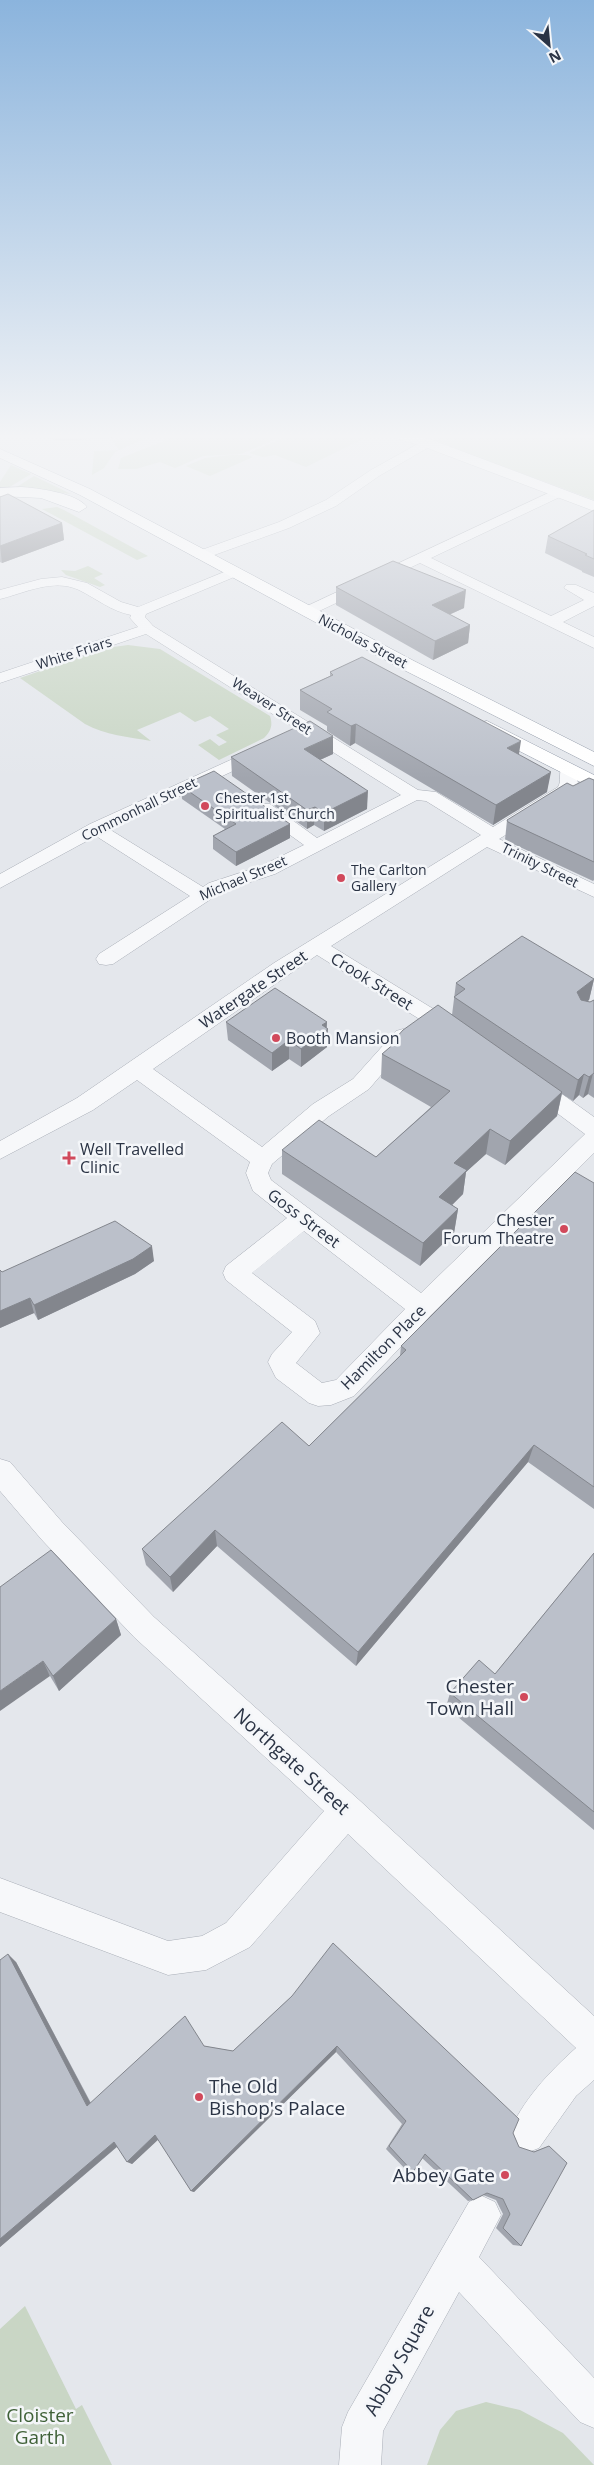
<svg xmlns="http://www.w3.org/2000/svg" width="594" height="2465" font-family="'Open Sans',sans-serif">
<rect width="100%" height="100%" fill="#e4e7ec"/>
<g fill="#c9d6c5">
<polygon points="141,434 149,434 150,436 115,452 104,468 92,475 94,451 119,450 112,440"/>
<polygon points="167,434 288,434 241,454 203,456 175,468 160,462 136,469 118,469 121,458 164,441"/>
<polygon points="292,434 373,434 306,467 275,455 263,457 249,453"/>
<polygon points="422,434 594,434 594,500 469,454"/>
<polygon points="230,455 247,455 253,457 210,476 186,466 205,458"/>
<polygon points="11,465 31,474 8,488 0,488 0,482"/>
<polygon points="34,476 71,494 15,488"/>
<polygon points="57,507 64,510 148,556 137,560 42,509"/>
<polygon points="88,566 103,574 94,578 105,585 100,587 66,575 61,570 75,571"/>
<path d="M128,645l32,4 110,67c3,9 1,15 -6,22l-45,22 -21,-15 12,-6 9,7 8,-4 -11,-7 13,-6 -19,-13 -15,6 -15,-10 -43,18 14,11c-22,-4 -46,-6 -66,-17l-65,-46 86,-30z"/>
<polygon points="25,2306 76,2409 82,2405 112,2465 0,2465 0,2329"/>
<polygon points="486,2402 520,2410 563,2433 594,2465 427,2465 440,2430 456,2411"/>
</g>
<g fill="none" stroke-linecap="round" stroke-linejoin="round">
<defs>
<g id="street">
<polygon points="427,439 433,443 431,446 379,476 336,506 289,528 206,558 196,558 194,555 196,552 279,522 326,500 371,470"/>
<polygon points="557,489 563,493 562,496 431,558 551,616 584,600 564,588 566,585 576,585 594,593 594,606 563,622 594,637 594,648 420,563 313,614 303,614 301,611 303,608"/>
<path d="M234,568l5,1 2,3 -2,3 -93,39 -1,3 8,9 265,164 18,2 57,35 65,-40c4,-7 0,-13 4,-20h12l4,16 -7,11 -72,45 95,45v13l-107,-50 -156,99 104,64 3,5 -3,5 -7,2 -7,-2 -104,-65 -164,114 109,78 51,-43 40,-25 43,-48 7,-2 7,2 3,5 -3,5 -41,48 -40,27 -57,48 -4,9 3,7 150,113 164,-159 -60,-45 -3,-5 3,-5 8,-3 8,3 53,38v36l-163,162 -77,81 -23,9 -13,1 -9,-3 -33,-25 -8,-16 4,-8 20,-22 -66,-52 -3,-7 3,-7 61,-48 -34,-27 -7,-18 4,-11 -113,-82 -44,30 -93,49v-18l77,-43 197,-135 207,-128 -55,-34 -9,-1 -142,74 -52,17 -110,73 -7,1 -7,-1 -3,-5 3,-5 91,-58 -94,-60 -96,52v-14l90,-50 169,-77 6,1 2,4 -2,4 -156,73 94,58 6,-4 52,-17 43,-21 -46,-33 -3,-4 3,-4h12l47,34 84,-43 -255,-161 -146,49v-10l138,-46 -8,-9 1,-3c-20,-4 -34,-16 -52,-25 -26,-12 -54,3 -79,9v-9l41,-11 21,-2 25,6 34,19 17,5zM304,1231l101,78 -69,71 -14,3 -26,-20 24,-30 -5,-12 -63,-48z"/>
<path d="M0,1459l10,3 52,60 92,95 204,182 236,217v64l-18,16 -37,52 -13,5 -13,-5 -5,-13c14,-34 41,-63 68,-87l-228,-214 -98,113 -44,23 -38,5 -168,-63v-34l168,63 34,-5 24,-13 98,-112 -190,-174 -92,-97 -42,-49z"/>
<polygon points="482,2196 495,2202 501,2215 479,2257 594,2378 594,2428 580,2422 459,2292 383,2431 381,2465 339,2465 342,2427 348,2412 469,2202"/>
</g>
<polygon id="secondary" points="390,434 411,434 432,440 594,501 594,511 422,446 392,437"/>
<g id="highway">
<polygon points="0,449 90,489 414,661 594,752 594,766 402,669 80,495 0,458"/>
<path d="M21,487c16,1 56,6 66,20l-8,5 -38,-14 -41,-2v-8z"/>
<polygon points="487,721 594,775 594,789 480,731 478,727 480,723"/>
</g>
</defs>
<use href="#street" stroke="#a9aeb7" stroke-width="1"/>
<use href="#secondary" stroke="#a9aeb7" stroke-width="1"/>
<use href="#highway" stroke="#8b94a3" stroke-width="1"/>
<use href="#street" fill="#f7f8fa" fill-rule="evenodd"/>
<use href="#secondary" fill="#fff" fill-rule="evenodd"/>
<use href="#highway" fill="#fff" fill-rule="evenodd"/>
</g>
<g fill="#a1a5ae">
<polygon points="23,434 128,434 111,438 62,441"/>
<polygon points="0,497 62,523 64,540 2,563 0,562"/>
<polygon points="594,510 594,577 582,572 582,571 545,553 548,536"/>
<polygon points="336,587 464,608 449,615 470,625 468,643 433,660 336,605"/>
<polygon points="330,672 518,754 547,792 493,825 355,743 350,746 327,731 327,726 300,710 300,690 330,676"/>
<polygon points="333,754 320,760 367,809 324,831 314,825 307,829 232,776 231,757"/>
<polygon points="594,780 594,880 593,881 505,840 507,820"/>
<polygon points="181,786 290,824 290,838 236,866 213,849 213,836 225,829 182,799"/>
<polygon points="594,979 589,1000 587,1001 590,1002 594,1000 594,1098 588,1094 583,1098 579,1095 573,1101 562,1094 557,1116 505,1165 486,1154 466,1172 463,1194 452,1205 458,1209 454,1233 420,1266 282,1174 282,1150 376,1157 431,1107 381,1078 382,1054 394,1044 395,1039 452,1015 456,983"/>
<polygon points="226,1022 327,1022 327,1047 301,1067 289,1059 272,1071 228,1040"/>
<polygon points="594,1183 594,1509 528,1462 356,1666 217,1546 173,1592 146,1565 142,1549 309,1446 400,1356 401,1346"/>
<polygon points="154,1261 135,1274 38,1320 34,1313 0,1328 0,1270 2,1272"/>
<polygon points="594,1553 594,1830 446,1707 450,1693 495,1674"/>
<polygon points="0,1587 116,1619 121,1635 59,1691 50,1676"/>
<polygon points="0,1960 16,1962 91,2103 204,2046 233,2051 292,1996 513,2133 519,2147 533,2152 549,2146 521,2246 513,2245 496,2228 503,2214 496,2200 483,2195 473,2200 468,2201 422,2158 413,2172 409,2173 386,2149 402,2124 336,2052 194,2192 191,2191 158,2139 132,2164 117,2147 0,2247"/>
</g>
<g fill="#83868d">
<polygon points="110,434 128,434 111,438"/>
<polygon points="62,523 64,540 2,563 0,546"/>
<polygon points="466,590 464,608 430,623 432,605"/>
<polygon points="470,625 468,643 433,660 435,641"/>
<polygon points="356,724 355,743 350,746 351,726"/>
<polygon points="333,736 333,754 304,767 304,749"/>
<polygon points="521,741 518,760 507,748"/>
<polygon points="551,772 547,792 493,825 496,805"/>
<polygon points="368,791 367,809 324,831 324,813"/>
<polygon points="315,807 314,825 307,829 307,810"/>
<polygon points="290,824 290,838 236,866 236,852"/>
<polygon points="594,979 589,1000 573,1013 577,992"/>
<polygon points="327,1022 326,1030 328,1029 327,1047 301,1067 301,1049 322,1025"/>
<polygon points="289,1040 289,1059 272,1071 272,1053"/>
<polygon points="593,1073 588,1094 583,1098 589,1077"/>
<polygon points="584,1074 579,1095 573,1101 578,1080"/>
<polygon points="562,1092 557,1116 505,1165 510,1141"/>
<polygon points="490,1129 486,1154 466,1172 463,1194 436,1221 439,1197 454,1163"/>
<polygon points="458,1209 454,1233 420,1266 423,1243"/>
<polygon points="152,1246 154,1261 135,1274 38,1320 34,1305"/>
<polygon points="30,1298 34,1313 0,1328 0,1311"/>
<polygon points="534,1445 528,1462 356,1666 358,1652"/>
<polygon points="215,1530 217,1546 173,1592 170,1577"/>
<polygon points="116,1619 121,1635 59,1691 53,1676"/>
<polygon points="43,1661 50,1676 0,1711 0,1691"/>
<polygon points="8,1954 16,1962 94,2110 87,2106"/>
<polygon points="337,2046 336,2052 194,2192 191,2191"/>
<polygon points="155,2135 160,2138 132,2164 127,2162"/>
<polygon points="114,2142 120,2144 0,2247 0,2239"/>
</g>
<g fill="#bbc0ca" stroke="#83868d">
<polygon points="8,494 62,523 0,546 0,497"/>
<polygon points="594,510 594,559 585,555 587,554 548,536"/>
<polygon points="393,561 466,590 432,605 470,625 435,641 336,587"/>
<polygon points="362,657 521,741 507,748 551,772 496,805 356,724 351,726 327,712 332,709 300,690 333,675 330,672"/>
<polygon points="310,721 333,736 304,749 368,791 324,813 315,807 307,810 231,757"/>
<polygon points="214,771 290,824 236,852 213,836 236,824 181,786"/>
<polygon points="589,778 594,780 594,862 508,822 507,820 567,783 573,786"/>
<polygon points="522,936 594,979 577,992 581,1000 590,1002 594,1000 594,1073 589,1077 584,1074 578,1080 454,997 465,989 456,983"/>
<polygon points="275,988 327,1022 322,1025 328,1029 301,1049 289,1040 272,1053 226,1022"/>
<polygon points="438,1005 562,1092 510,1141 490,1129 454,1163 467,1170 439,1197 458,1209 423,1243 282,1150 319,1120 376,1157 450,1091 382,1054 396,1042 395,1039 403,1030"/>
<polygon points="575,1172 594,1183 594,1487 534,1445 358,1652 215,1530 170,1577 142,1549 282,1422 309,1446 406,1350 401,1346"/>
<polygon points="115,1221 152,1246 133,1259 34,1305 30,1298 0,1311 0,1270 2,1272"/>
<polygon points="51,1550 116,1619 53,1676 43,1661 0,1691 0,1587"/>
<polygon points="594,1553 594,1812 450,1693 479,1660 495,1674"/>
<polygon points="333,1943 519,2119 513,2133 519,2147 534,2152 549,2146 567,2163 521,2246 503,2228 510,2214 503,2199 487,2193 473,2200 425,2154 413,2172 389,2146 406,2121 337,2046 191,2191 155,2135 127,2162 114,2142 0,2239 0,1960 8,1954 87,2106 185,2016 204,2046 233,2051 292,1996"/>
</g>
<linearGradient id="sky" x2="0" y2="1"><stop stop-color="#8bb4dd"/><stop offset="0.56" stop-color="#f3f4f6"/><stop offset="1" stop-color="#f3f4f6" stop-opacity="0"/></linearGradient>
<rect width="594" height="779" fill="url(#sky)"/>
<g fill="#d1495b" stroke="#f4f6f9" stroke-width="2">
<circle cx="205" cy="806" r="5"/>
<circle cx="341" cy="878" r="5"/>
<circle cx="276" cy="1038" r="5"/>
<path d="M66.5 1150.5h5v5h5v5h-5v5h-5v-5h-5v-5h5z"/>
<circle cx="564" cy="1229" r="5"/>
<circle cx="524" cy="1697" r="5"/>
<circle cx="199" cy="2097" r="5"/>
<circle cx="505" cy="2175" r="5"/>
</g>
<g text-anchor="middle" stroke-width="5" stroke-linejoin="round" paint-order="stroke">
<g font-size="14" fill="#2b3445" stroke="#f4f6f9">
<text transform="translate(363 641) rotate(28)" y="5">Nicholas Street</text>
<text transform="translate(74 653) rotate(-18)" y="5">White Friars</text>
<text transform="translate(272 706) rotate(33)" y="5">Weaver Street</text>
<text transform="translate(139 809) rotate(-26)" y="5">Commonhall Street</text>
<text transform="translate(540 865) rotate(26)" y="5">Trinity Street</text>
<text transform="translate(243 878) rotate(-23)" y="5">Michael Street</text>
</g>
<g font-size="14" fill="#2b3445" stroke="#f4f6f9" text-anchor="start">
<text x="215" y="803">Chester 1st<tspan x="215" dy="16">Spiritualist Church</tspan></text>
<text x="351" y="875">The Carlton<tspan x="351" dy="16">Gallery</tspan></text>
</g>
<g font-size="16" fill="#2b3445" stroke="#f4f6f9">
<text transform="translate(372 981) rotate(32)" y="6">Crook Street</text>
<text transform="translate(253 989) rotate(-34)" y="6">Watergate Street</text>
<text transform="translate(304 1218) rotate(37)" y="6">Goss Street</text>
<text transform="translate(383 1347) rotate(-45)" y="6">Hamilton Place</text>
</g>
<g font-size="16" fill="#2b3445" stroke="#f4f6f9" text-anchor="start">
<text x="286" y="1044">Booth Mansion</text>
<text x="80" y="1155">Well Travelled<tspan x="80" dy="18">Clinic</tspan></text>
<text x="554" y="1226" text-anchor="end">Chester<tspan x="554" dy="18">Forum Theatre</tspan></text>
</g>
<g font-size="19" fill="#2b3445" stroke="#f4f6f9" text-anchor="end">
<text x="514" y="1693">Chester<tspan x="514" dy="22">Town Hall</tspan></text>
<text x="209" y="2093" text-anchor="start">The Old<tspan x="209" dy="22">Bishop's Palace</tspan></text>
<text x="495" y="2182">Abbey Gate</text>
</g>
<g font-size="19" fill="#2b3445" stroke="#f4f6f9">
<text transform="translate(292 1761) rotate(42)" y="7">Northgate Street</text>
<text transform="translate(399 2360) rotate(-61)" y="7">Abbey Square</text>
</g>
<g font-size="19" fill="#3f6138" stroke="#f4f6f9">
<text x="40" y="2422">Cloister<tspan x="40" dy="22">Garth</tspan></text>
</g>
</g>
<g transform="translate(549 45) rotate(153)" stroke="#f4f6f9" stroke-width="4" paint-order="stroke">
<path d="M0-4L9 19L0 12L-9 19Z" fill="#2b3445"/>
<text y="-8" font-size="14" font-weight="bold" text-anchor="middle" fill="#2b3445">N</text>
</g>
</svg>
